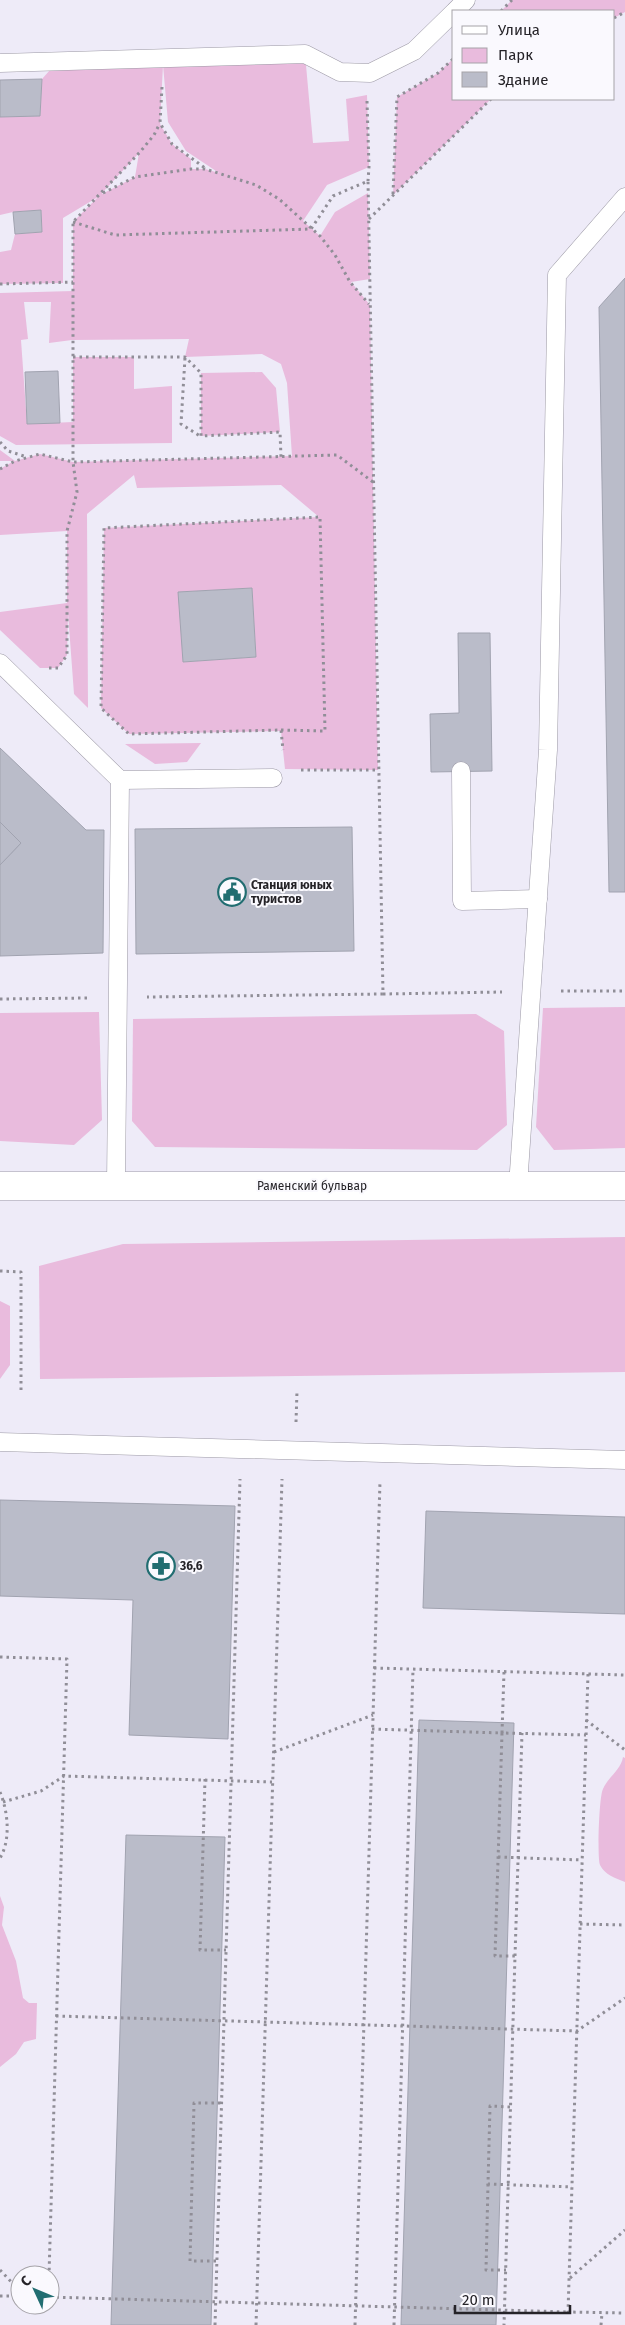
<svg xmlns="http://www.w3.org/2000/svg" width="625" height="2325" font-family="'Fira Sans',sans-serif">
<rect width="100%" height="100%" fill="#eeebf8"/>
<g fill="#e9bbdd" fill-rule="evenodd">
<polygon points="512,0 625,0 625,12 614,18 614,11 501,11"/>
<path d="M305,54l8,89 36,-2 -3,-42 21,-4 2,72 -42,18 -24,36 17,15 15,-24 33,-19 2,86 -19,3 19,23 8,465 -93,-1 -4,-38 -152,3 -28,-26 3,-180 215,-11 -38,-32 -144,3 -3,-13 -47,39 1,194 -14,-14 -6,-81 -1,42 -9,13h-18l-40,-38v-18l67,-9v-72l-67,4v-66l14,-8h-14v-11l15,11 25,-7 33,8 219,-6 -5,-73 -6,-19 -19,-10 -77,3 4,-18 -117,1 -23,3 2,-41h-27l4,37 -7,1 6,84 46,-2v-65h61v32l38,-3v57l-156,2 -16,-9v-143l73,-2v-69l25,-25 -35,21v65l-63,1v-32l11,-2 4,-16 27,-2 -1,-22 -28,2 -13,3v-98l40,-1 2,-37 16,-18zM163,65l5,57 18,29 33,22 -14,-4h-14v-10l-19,-15 -12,-20zM139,153l-4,24 -33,17v-1zM252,588l4,69 -73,5 -4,-70z"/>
<polygon points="454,58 454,99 491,99 393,195 397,97 438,73"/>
<polygon points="262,372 276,388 280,432 201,436 201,373"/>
<polygon points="201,743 187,762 155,764 125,744"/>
<polygon points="625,1007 625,1148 554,1150 536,1127 543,1008"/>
<polygon points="99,1012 102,1120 74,1145 0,1141 0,1013"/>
<polygon points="476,1014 504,1031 507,1125 477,1150 155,1147 132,1121 133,1019"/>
<polygon points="625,1237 625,1372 40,1379 39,1266 123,1244"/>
<polygon points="0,1301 10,1306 10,1365 0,1379"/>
<path d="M623,1757l2,1v124c-10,-4 -20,-7 -25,-17 -3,-7 -1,-69 3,-76 5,-12 18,-19 20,-32z"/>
<polygon points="0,1896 4,1907 2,1925 16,1961 23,1998 29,2003 37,2003 36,2039 24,2042 16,2054 0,2067"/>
</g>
<g fill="#babcc9" stroke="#a1a3b0">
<polygon points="42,79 40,116 0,117 0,80"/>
<polygon points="41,210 42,232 15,234 13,212"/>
<polygon points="625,278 625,892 609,892 599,307"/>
<polygon points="58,371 60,423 27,424 25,372"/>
<polygon points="252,588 256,657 183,662 178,592"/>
<polygon points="458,633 490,633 492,771 431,772 430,714 459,713"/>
<polygon points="0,748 86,830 104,830 103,953 0,956 0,865 21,843 0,822"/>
<polygon points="0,822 21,843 0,865"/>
<polygon points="352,827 354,951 136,954 135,829"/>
<polygon points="0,1500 235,1506 228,1739 129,1735 133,1600 0,1596"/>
<polygon points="426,1511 625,1517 625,1614 423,1608"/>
<polygon points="419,1720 514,1723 496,2325 401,2325"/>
<polygon points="126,1835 225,1837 211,2325 111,2325"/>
</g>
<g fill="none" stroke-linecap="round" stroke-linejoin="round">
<defs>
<g id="lane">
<polyline points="455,11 466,0"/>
<polyline points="0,63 305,54 340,72 370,73 414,51 454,12"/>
<polyline points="0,663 120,780 273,778"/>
<polyline points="461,771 462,901 538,899"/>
<polyline points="116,1185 120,780"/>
<polyline points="518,1186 548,750 557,275 625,197"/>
<polyline points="0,1442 625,1460"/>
</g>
<polyline id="secondary" points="0,1186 625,1186"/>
</defs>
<use href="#lane" stroke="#9c99a5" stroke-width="19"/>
<use href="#secondary" stroke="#9c99a5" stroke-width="29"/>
<g stroke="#908e97" stroke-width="3" stroke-dasharray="2.5 4" stroke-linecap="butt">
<polyline points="501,11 512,0"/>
<polyline points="614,18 625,12"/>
<polyline points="162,87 160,123 172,144 205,168"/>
<polyline points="367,101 369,167 368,181"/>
<polyline points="103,193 135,177 191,169 205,169 256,185 279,199 320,236 335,255 350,282 369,304"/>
<polyline points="393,194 397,97 438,73 454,58"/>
<polyline points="369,219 491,99"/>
<polyline points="73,222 115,235 311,229 333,196 368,181 383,994 147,997"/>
<polyline points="0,284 73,282"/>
<polyline points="73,357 185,357 201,373 201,436 280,432 281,457"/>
<polyline points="185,358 181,424 200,436"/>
<polyline points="0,442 8,451 27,457"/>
<polyline points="0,469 15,461 40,454 73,462 337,455 373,482"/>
<polyline points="49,668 58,668 67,655 67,531 77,492 73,462 73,222 140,152 154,135 160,123"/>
<polyline points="281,730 325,731 320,517 104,528 101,708 129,734 281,730 283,750"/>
<polyline points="301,770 378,770"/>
<polyline points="561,991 625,991"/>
<polyline points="383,994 502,992"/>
<polyline points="0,999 89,998"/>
<polyline points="0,1271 21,1272 21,1393"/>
<polyline points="296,1422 297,1391"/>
<polyline points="0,1657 67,1659 49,2275"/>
<polyline points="374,1668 625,1675"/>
<polyline points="504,1672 502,1733 586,1735"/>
<polyline points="588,1674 568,2312 625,2313"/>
<polyline points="586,1720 625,1750"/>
<polyline points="372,1729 502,1733 495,1956 515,1956 504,2325"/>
<polyline points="274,1752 373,1715"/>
<polyline points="205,1779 200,1950 226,1950"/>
<path d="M0,1792c8,19 11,48 0,66"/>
<polyline points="3,1802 41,1791 64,1776 272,1782"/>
<polyline points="498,1857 582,1860"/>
<polyline points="580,1924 625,1925"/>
<polyline points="515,1956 522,1733"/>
<polyline points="56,2016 577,2031 625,1998"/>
<polyline points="510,2107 490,2106 488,2184 572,2187"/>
<polyline points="488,2184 486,2270 506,2270"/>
<polyline points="216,2261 190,2261 194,2103 221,2103"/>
<polyline points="0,2270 20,2291"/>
<polyline points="570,2278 625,2230"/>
<polyline points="0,2296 20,2296"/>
<polyline points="50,2297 568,2312"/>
<polyline points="215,2325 240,1479"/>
<polyline points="256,2325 282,1479"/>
<polyline points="355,2325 380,1481"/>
<polyline points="394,2325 413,1669"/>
<polyline points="601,2325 602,2313"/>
</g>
<use href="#lane" stroke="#fff" stroke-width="18"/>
<use href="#secondary" stroke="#fff" stroke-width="28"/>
</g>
<defs>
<symbol id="civic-ring" viewBox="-11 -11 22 22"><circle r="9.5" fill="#faf9fe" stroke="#216d71" stroke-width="1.5"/><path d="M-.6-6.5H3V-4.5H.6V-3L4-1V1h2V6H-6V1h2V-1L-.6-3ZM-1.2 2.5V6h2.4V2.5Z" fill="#216d71"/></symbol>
<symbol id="pharmacy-ring" viewBox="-11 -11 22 22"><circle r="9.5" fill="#faf9fe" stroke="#216d71" stroke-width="1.5"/><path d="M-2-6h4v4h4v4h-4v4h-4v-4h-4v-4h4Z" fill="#216d71"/></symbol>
</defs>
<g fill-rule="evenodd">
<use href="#civic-ring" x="216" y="876" width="32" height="32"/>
<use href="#pharmacy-ring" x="145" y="1550" width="32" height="32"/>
</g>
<g text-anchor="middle" stroke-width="4" stroke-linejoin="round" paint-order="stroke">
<g font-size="12" font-weight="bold" fill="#252328" stroke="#faf9fe" text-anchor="start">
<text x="251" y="889">Станция юных<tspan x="251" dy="14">туристов</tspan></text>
<text x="180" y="1570">36,6</text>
</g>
<g font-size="12" fill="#252328" stroke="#faf9fe">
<text x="312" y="1190">Раменский бульвар</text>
</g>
</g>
<rect x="452" y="10" width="162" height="90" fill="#faf9fe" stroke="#a5a3a8"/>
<rect x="462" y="26" width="25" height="8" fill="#ffffff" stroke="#a5a3a8"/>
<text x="498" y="35" font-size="15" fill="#252328">Улица</text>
<rect x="462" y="48" width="25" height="15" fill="#e9bbdd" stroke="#a5a3a8"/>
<text x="498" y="60" font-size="15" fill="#252328">Парк</text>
<rect x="462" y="72" width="25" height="15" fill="#babcc9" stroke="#a5a3a8"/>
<text x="498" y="85" font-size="15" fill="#252328">Здание</text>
<g transform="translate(35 2290) rotate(314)"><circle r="24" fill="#faf9fe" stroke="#a5a3a8"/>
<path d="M0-4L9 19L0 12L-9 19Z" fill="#216d71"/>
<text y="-8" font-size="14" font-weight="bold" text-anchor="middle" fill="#252328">С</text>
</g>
<path d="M455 2305v8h115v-8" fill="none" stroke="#252328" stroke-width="2.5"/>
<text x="462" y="2305" font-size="15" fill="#252328" stroke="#faf9fe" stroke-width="4" paint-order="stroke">20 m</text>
</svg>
